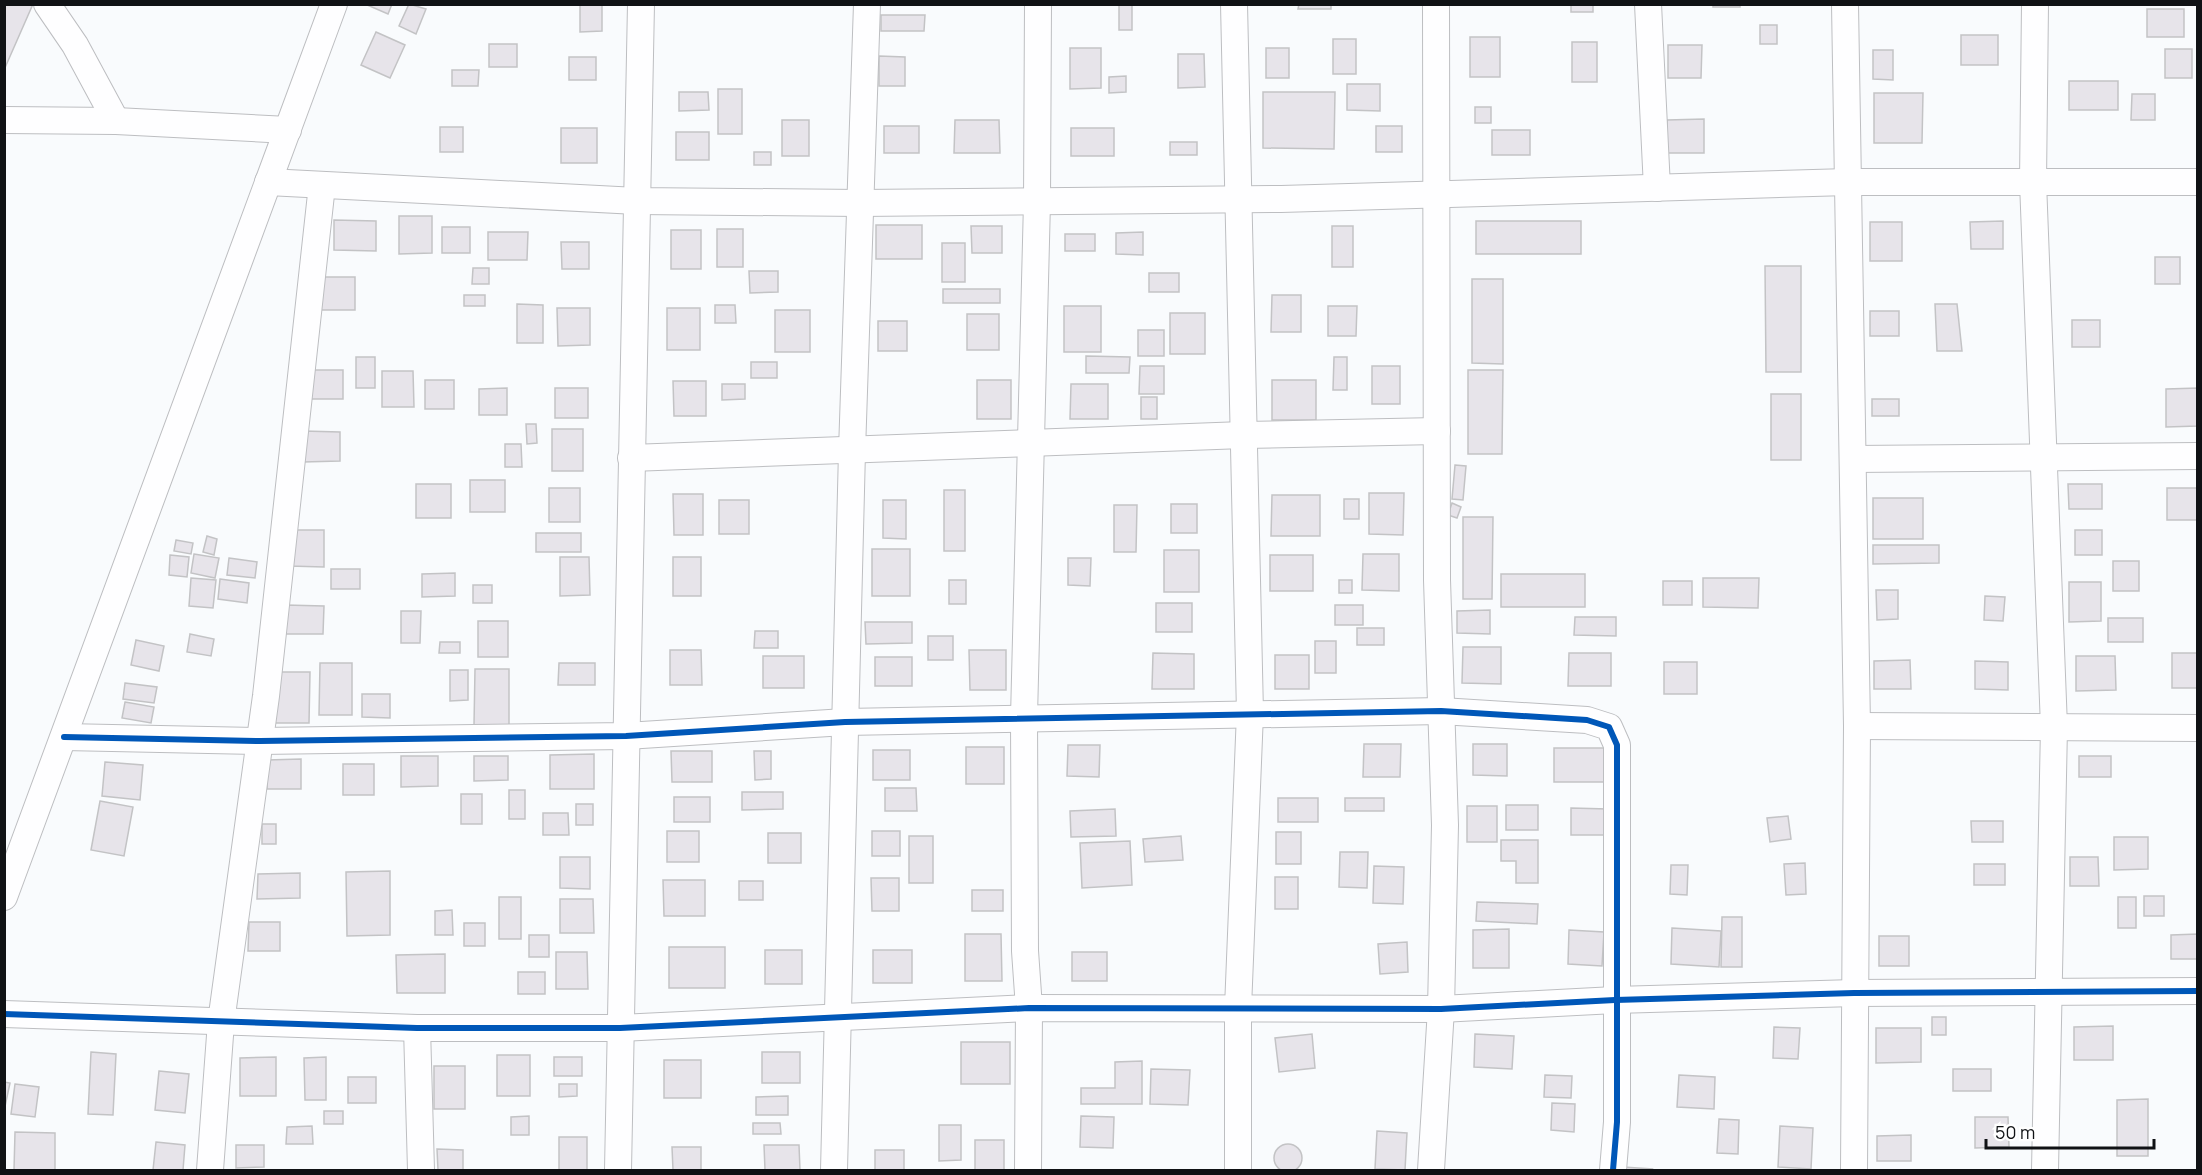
<svg xmlns="http://www.w3.org/2000/svg" width="2202" height="1175" font-family="Manrope,sans-serif">
<rect width="100%" height="100%" fill="#f9fbfd"/>
<g fill="#e7e4ea" stroke="#c3c3c5" stroke-width="1.5">
<polygon points="4,4 33,4 4,70"/>
<polygon points="365,4 392,4 388,14"/>
<polygon points="409,4 426,9 416,34 399,26"/>
<polygon points="580,4 602,4 602,31 580,32"/>
<rect x="1119" y="4" width="13" height="26"/>
<polygon points="1299,4 1331,4 1331,9 1298,9"/>
<rect x="1571" y="4" width="22" height="8"/>
<rect x="1713" y="4" width="27" height="3"/>
<rect x="2147" y="9" width="37" height="28"/>
<polygon points="881,15 925,15 924,31 881,31"/>
<rect x="1760" y="25" width="17" height="19"/>
<polygon points="376,32 405,45 390,78 361,65"/>
<rect x="1961" y="35" width="37" height="30"/>
<rect x="1470" y="37" width="30" height="40"/>
<rect x="1333" y="39" width="23" height="35"/>
<rect x="1572" y="42" width="25" height="40"/>
<rect x="489" y="44" width="28" height="23"/>
<polygon points="1668,45 1702,45 1701,78 1668,78"/>
<polygon points="1070,48 1101,48 1101,88 1070,89"/>
<rect x="1266" y="48" width="23" height="30"/>
<rect x="2165" y="49" width="27" height="29"/>
<polygon points="1873,50 1893,50 1893,80 1873,79"/>
<polygon points="1178,54 1204,54 1205,87 1178,88"/>
<polygon points="879,56 905,57 905,86 879,86"/>
<rect x="569" y="57" width="27" height="23"/>
<polygon points="452,70 479,70 478,86 452,86"/>
<polygon points="1126,76 1126,92 1109,93 1109,77"/>
<rect x="2069" y="81" width="49" height="29"/>
<polygon points="1347,84 1380,84 1380,111 1347,110"/>
<rect x="718" y="89" width="24" height="45"/>
<polygon points="679,92 708,92 709,110 679,111"/>
<polygon points="1263,92 1335,92 1334,149 1263,148"/>
<polygon points="1874,93 1923,93 1922,143 1874,143"/>
<polygon points="2132,94 2155,94 2155,120 2131,120"/>
<rect x="1475" y="107" width="16" height="16"/>
<polygon points="1704,119 1704,153 1667,153 1667,120"/>
<rect x="782" y="120" width="27" height="36"/>
<polygon points="955,120 999,120 1000,153 954,153"/>
<rect x="884" y="126" width="35" height="27"/>
<rect x="1376" y="126" width="26" height="26"/>
<rect x="440" y="127" width="23" height="25"/>
<rect x="561" y="128" width="36" height="35"/>
<rect x="1071" y="128" width="43" height="28"/>
<rect x="1492" y="130" width="38" height="25"/>
<rect x="676" y="132" width="33" height="28"/>
<rect x="1170" y="142" width="27" height="13"/>
<rect x="754" y="152" width="17" height="13"/>
<polygon points="399,216 432,216 432,253 399,254"/>
<polygon points="334,220 376,221 376,251 334,250"/>
<rect x="1476" y="221" width="105" height="33"/>
<polygon points="2003,221 2003,249 1971,249 1970,222"/>
<rect x="1870" y="222" width="32" height="39"/>
<rect x="876" y="225" width="46" height="34"/>
<polygon points="971,226 1002,226 1002,253 972,253"/>
<rect x="1332" y="226" width="21" height="41"/>
<rect x="442" y="227" width="28" height="26"/>
<rect x="717" y="229" width="26" height="38"/>
<rect x="671" y="230" width="30" height="39"/>
<polygon points="488,232 528,232 527,260 488,260"/>
<polygon points="1143,232 1143,255 1116,254 1116,233"/>
<rect x="1065" y="234" width="30" height="17"/>
<polygon points="561,242 589,242 589,269 562,269"/>
<rect x="942" y="243" width="23" height="39"/>
<rect x="2155" y="257" width="25" height="27"/>
<polygon points="1765,266 1801,266 1801,372 1766,372"/>
<polygon points="473,268 489,268 489,284 472,284"/>
<polygon points="749,271 778,271 778,292 750,293"/>
<rect x="1149" y="273" width="30" height="19"/>
<rect x="319" y="277" width="36" height="33"/>
<polygon points="1472,279 1503,279 1503,364 1472,363"/>
<rect x="943" y="289" width="57" height="14"/>
<rect x="464" y="295" width="21" height="11"/>
<polygon points="1272,295 1301,295 1301,332 1271,332"/>
<polygon points="517,304 543,305 543,343 517,343"/>
<polygon points="1935,304 1957,304 1962,351 1937,351"/>
<polygon points="715,305 735,305 736,323 715,323"/>
<rect x="1064" y="306" width="37" height="46"/>
<polygon points="1328,306 1357,306 1356,336 1328,336"/>
<polygon points="557,308 590,308 590,345 558,346"/>
<rect x="667" y="308" width="33" height="42"/>
<rect x="775" y="310" width="35" height="42"/>
<rect x="1870" y="311" width="29" height="25"/>
<rect x="1170" y="313" width="35" height="41"/>
<rect x="967" y="314" width="32" height="36"/>
<rect x="2072" y="320" width="28" height="27"/>
<rect x="878" y="321" width="29" height="30"/>
<rect x="1138" y="330" width="26" height="26"/>
<polygon points="1086,356 1130,357 1129,373 1086,373"/>
<rect x="356" y="357" width="19" height="31"/>
<polygon points="1334,357 1347,357 1347,390 1333,390"/>
<rect x="751" y="362" width="26" height="16"/>
<polygon points="1140,366 1164,366 1164,394 1139,394"/>
<rect x="1372" y="366" width="28" height="38"/>
<rect x="311" y="370" width="32" height="29"/>
<polygon points="1468,370 1503,370 1502,454 1468,454"/>
<polygon points="382,371 413,371 414,407 382,407"/>
<rect x="425" y="380" width="29" height="29"/>
<rect x="977" y="380" width="34" height="39"/>
<rect x="1272" y="380" width="44" height="40"/>
<polygon points="673,381 706,381 706,416 674,416"/>
<polygon points="722,384 745,384 745,399 722,400"/>
<polygon points="1071,384 1108,384 1108,419 1070,419"/>
<polygon points="507,388 507,415 479,415 479,389"/>
<rect x="555" y="388" width="33" height="30"/>
<polygon points="2198,388 2198,426 2166,427 2166,389"/>
<rect x="1771" y="394" width="30" height="66"/>
<rect x="1141" y="397" width="16" height="22"/>
<rect x="1872" y="399" width="27" height="17"/>
<polygon points="526,424 536,424 537,443 527,444"/>
<rect x="552" y="429" width="31" height="42"/>
<polygon points="303,431 340,432 340,461 303,462"/>
<polygon points="505,444 521,444 522,467 505,467"/>
<polygon points="1455,465 1466,466 1463,500 1452,499"/>
<rect x="470" y="480" width="35" height="32"/>
<rect x="416" y="484" width="35" height="34"/>
<polygon points="2068,484 2102,484 2102,509 2069,509"/>
<rect x="549" y="488" width="31" height="34"/>
<rect x="2167" y="488" width="31" height="32"/>
<rect x="944" y="490" width="21" height="61"/>
<polygon points="1369,493 1404,493 1403,535 1369,534"/>
<polygon points="673,494 703,494 703,535 674,535"/>
<polygon points="1272,495 1320,495 1320,536 1271,536"/>
<rect x="1873" y="498" width="50" height="41"/>
<rect x="1344" y="499" width="15" height="20"/>
<rect x="719" y="500" width="30" height="34"/>
<polygon points="883,500 906,500 906,539 883,538"/>
<polygon points="1452,503 1461,507 1457,518 1448,515"/>
<rect x="1171" y="504" width="26" height="29"/>
<polygon points="1114,505 1137,505 1136,552 1114,552"/>
<polygon points="1463,517 1493,517 1492,599 1463,599"/>
<polygon points="289,530 324,530 324,567 289,566"/>
<rect x="2075" y="530" width="27" height="25"/>
<rect x="536" y="533" width="45" height="19"/>
<polygon points="207,536 217,539 214,555 203,552"/>
<polygon points="176,540 193,543 191,554 174,551"/>
<polygon points="1873,545 1939,545 1939,563 1873,564"/>
<rect x="872" y="549" width="38" height="47"/>
<rect x="1164" y="550" width="35" height="42"/>
<polygon points="194,554 219,558 215,578 191,573"/>
<polygon points="1363,554 1399,554 1399,591 1362,590"/>
<polygon points="170,555 189,557 187,577 169,575"/>
<rect x="1270" y="555" width="43" height="36"/>
<polygon points="560,557 589,557 590,595 560,596"/>
<rect x="673" y="557" width="28" height="39"/>
<polygon points="229,558 257,562 255,578 227,575"/>
<polygon points="1068,558 1091,558 1090,586 1068,585"/>
<rect x="2113" y="561" width="26" height="30"/>
<rect x="331" y="569" width="29" height="20"/>
<polygon points="455,573 455,596 422,597 422,574"/>
<rect x="1501" y="574" width="84" height="33"/>
<polygon points="191,578 216,580 213,608 189,606"/>
<polygon points="1703,578 1759,578 1758,608 1703,607"/>
<polygon points="220,579 249,583 247,603 218,599"/>
<rect x="949" y="580" width="17" height="24"/>
<rect x="1339" y="580" width="13" height="13"/>
<rect x="1663" y="581" width="29" height="24"/>
<polygon points="2069,582 2101,582 2101,621 2069,622"/>
<rect x="473" y="585" width="19" height="18"/>
<polygon points="1876,590 1898,590 1898,619 1877,620"/>
<polygon points="1985,596 2005,597 2003,621 1984,620"/>
<rect x="1156" y="603" width="36" height="29"/>
<polygon points="285,605 324,606 323,634 284,634"/>
<rect x="1335" y="605" width="28" height="20"/>
<polygon points="1490,610 1490,634 1457,633 1457,611"/>
<polygon points="401,611 421,611 420,643 401,643"/>
<polygon points="1575,617 1616,617 1616,636 1574,635"/>
<rect x="2108" y="618" width="35" height="24"/>
<rect x="478" y="621" width="30" height="36"/>
<polygon points="865,622 912,622 912,643 866,644"/>
<rect x="1357" y="628" width="27" height="17"/>
<polygon points="755,631 778,631 778,648 754,648"/>
<polygon points="190,634 214,639 211,656 187,652"/>
<rect x="928" y="636" width="25" height="24"/>
<polygon points="136,640 164,646 159,671 131,665"/>
<rect x="1315" y="641" width="21" height="32"/>
<polygon points="440,642 460,642 460,653 439,653"/>
<polygon points="1463,647 1501,647 1501,684 1462,683"/>
<polygon points="670,650 701,650 702,685 670,685"/>
<polygon points="969,650 1006,650 1006,690 970,690"/>
<polygon points="1153,653 1194,654 1194,689 1152,689"/>
<polygon points="1569,653 1611,653 1611,686 1568,686"/>
<rect x="2172" y="653" width="26" height="35"/>
<rect x="1275" y="655" width="34" height="34"/>
<rect x="763" y="656" width="41" height="32"/>
<polygon points="2076,656 2115,656 2116,690 2076,691"/>
<rect x="875" y="657" width="37" height="29"/>
<polygon points="1910,660 1911,689 1874,689 1874,661"/>
<polygon points="1975,661 2008,662 2008,690 1975,689"/>
<rect x="1664" y="662" width="33" height="32"/>
<polygon points="320,663 352,663 352,715 319,715"/>
<polygon points="559,663 595,663 595,685 558,685"/>
<polygon points="475,669 509,669 509,725 474,725"/>
<polygon points="450,670 468,670 468,700 450,701"/>
<polygon points="276,672 310,672 309,723 275,723"/>
<polygon points="125,683 157,687 154,703 123,699"/>
<polygon points="362,694 390,694 390,718 362,717"/>
<polygon points="125,702 154,707 151,723 122,718"/>
<polygon points="1364,744 1401,744 1400,777 1363,777"/>
<polygon points="1473,744 1507,744 1507,776 1473,775"/>
<polygon points="1068,745 1100,745 1099,777 1067,776"/>
<rect x="966" y="747" width="38" height="37"/>
<rect x="1554" y="748" width="50" height="34"/>
<rect x="873" y="750" width="37" height="30"/>
<polygon points="671,751 712,751 712,782 672,782"/>
<polygon points="754,751 771,751 771,779 755,780"/>
<polygon points="594,754 594,789 550,789 550,755"/>
<polygon points="401,756 438,756 438,786 401,787"/>
<polygon points="474,756 508,756 508,780 474,781"/>
<rect x="2079" y="756" width="32" height="21"/>
<polygon points="301,759 301,789 267,789 267,760"/>
<polygon points="105,762 143,765 140,800 102,796"/>
<rect x="343" y="764" width="31" height="31"/>
<polygon points="885,788 916,788 917,811 885,811"/>
<rect x="509" y="790" width="16" height="29"/>
<polygon points="742,792 783,792 783,809 742,810"/>
<rect x="461" y="794" width="21" height="30"/>
<rect x="674" y="797" width="36" height="25"/>
<rect x="1278" y="798" width="40" height="24"/>
<rect x="1345" y="798" width="39" height="13"/>
<polygon points="100,801 133,807 124,856 91,850"/>
<rect x="576" y="804" width="17" height="21"/>
<rect x="1506" y="805" width="32" height="25"/>
<rect x="1467" y="806" width="30" height="36"/>
<polygon points="1571,808 1608,809 1608,835 1571,835"/>
<polygon points="1115,809 1116,836 1071,837 1070,811"/>
<polygon points="543,813 568,813 569,835 543,835"/>
<polygon points="1788,816 1791,839 1770,842 1767,818"/>
<polygon points="1971,821 2003,821 2003,842 1972,842"/>
<rect x="262" y="824" width="14" height="20"/>
<rect x="667" y="831" width="32" height="31"/>
<rect x="872" y="831" width="28" height="25"/>
<rect x="1276" y="832" width="25" height="32"/>
<rect x="768" y="833" width="33" height="30"/>
<rect x="909" y="836" width="24" height="47"/>
<polygon points="1181,836 1183,860 1145,862 1143,839"/>
<polygon points="2114,837 2148,837 2148,869 2114,870"/>
<polygon points="1501,840 1538,840 1538,883 1516,883 1516,861 1501,861"/>
<polygon points="1130,841 1132,885 1082,888 1080,843"/>
<polygon points="1340,852 1368,852 1367,888 1339,887"/>
<polygon points="560,857 590,857 590,889 560,888"/>
<polygon points="2070,857 2098,857 2099,886 2070,886"/>
<polygon points="1805,863 1806,894 1786,895 1784,864"/>
<rect x="1974" y="864" width="31" height="21"/>
<polygon points="1671,865 1688,865 1687,895 1670,894"/>
<polygon points="1374,866 1404,867 1403,904 1373,903"/>
<polygon points="390,871 390,935 347,936 346,872"/>
<polygon points="300,873 300,898 257,899 258,874"/>
<rect x="1275" y="877" width="23" height="32"/>
<polygon points="871,878 899,878 899,911 872,911"/>
<polygon points="663,880 705,880 705,916 664,916"/>
<rect x="739" y="881" width="24" height="19"/>
<rect x="972" y="890" width="31" height="21"/>
<rect x="2144" y="896" width="20" height="20"/>
<rect x="499" y="897" width="22" height="42"/>
<rect x="2118" y="897" width="18" height="31"/>
<polygon points="560,899 593,899 594,933 560,933"/>
<polygon points="1477,902 1538,904 1537,924 1476,921"/>
<polygon points="452,910 453,935 435,935 435,911"/>
<polygon points="1722,917 1742,917 1742,967 1721,967"/>
<polygon points="249,922 280,922 280,951 248,951"/>
<rect x="464" y="923" width="21" height="23"/>
<polygon points="1672,928 1721,931 1719,967 1671,964"/>
<polygon points="1509,929 1509,968 1473,968 1473,930"/>
<polygon points="1569,930 1604,932 1602,966 1568,964"/>
<polygon points="965,934 1001,934 1002,981 965,981"/>
<polygon points="2198,934 2198,959 2171,959 2171,935"/>
<rect x="529" y="935" width="20" height="22"/>
<rect x="1879" y="936" width="30" height="30"/>
<polygon points="1407,942 1408,972 1380,974 1378,944"/>
<rect x="669" y="947" width="56" height="41"/>
<rect x="765" y="950" width="37" height="34"/>
<rect x="873" y="950" width="39" height="33"/>
<polygon points="556,952 587,952 588,989 556,989"/>
<rect x="1072" y="952" width="35" height="29"/>
<polygon points="445,954 445,993 397,993 396,955"/>
<rect x="518" y="972" width="27" height="22"/>
<rect x="1932" y="1017" width="14" height="18"/>
<polygon points="2113,1026 2113,1060 2074,1060 2074,1027"/>
<polygon points="1774,1027 1800,1028 1798,1059 1773,1058"/>
<polygon points="1876,1028 1921,1028 1921,1062 1876,1063"/>
<polygon points="1312,1034 1315,1068 1279,1072 1275,1038"/>
<polygon points="1475,1034 1514,1036 1512,1069 1474,1067"/>
<rect x="961" y="1042" width="49" height="42"/>
<polygon points="91,1052 116,1054 113,1115 88,1114"/>
<rect x="762" y="1052" width="38" height="31"/>
<rect x="497" y="1055" width="33" height="41"/>
<polygon points="276,1057 276,1096 240,1096 240,1058"/>
<polygon points="326,1057 326,1100 305,1100 304,1058"/>
<rect x="554" y="1057" width="28" height="19"/>
<rect x="664" y="1060" width="37" height="38"/>
<polygon points="1142,1061 1142,1104 1081,1104 1081,1088 1115,1088 1115,1062"/>
<rect x="434" y="1066" width="31" height="43"/>
<polygon points="1151,1069 1190,1070 1188,1105 1150,1104"/>
<rect x="1953" y="1069" width="38" height="22"/>
<polygon points="159,1071 189,1074 185,1113 155,1110"/>
<polygon points="1545,1075 1572,1076 1571,1098 1544,1097"/>
<polygon points="1679,1075 1715,1077 1714,1109 1677,1107"/>
<rect x="348" y="1077" width="28" height="26"/>
<polygon points="4,1082 10,1083 4,1111"/>
<polygon points="15,1084 39,1087 35,1117 11,1114"/>
<polygon points="559,1084 577,1084 577,1096 559,1097"/>
<polygon points="788,1096 788,1115 756,1115 756,1097"/>
<polygon points="2148,1099 2148,1156 2117,1156 2117,1100"/>
<polygon points="1552,1103 1575,1104 1574,1132 1551,1130"/>
<rect x="324" y="1111" width="19" height="13"/>
<polygon points="529,1116 529,1135 511,1135 511,1117"/>
<polygon points="1081,1116 1114,1117 1113,1148 1080,1147"/>
<polygon points="1975,1117 2008,1117 2009,1147 1975,1148"/>
<polygon points="1719,1119 1739,1120 1738,1154 1717,1153"/>
<polygon points="753,1123 780,1123 781,1134 753,1134"/>
<polygon points="939,1125 961,1125 961,1160 939,1161"/>
<polygon points="312,1126 313,1144 286,1144 287,1127"/>
<polygon points="1780,1126 1813,1128 1811,1169 1778,1167"/>
<polygon points="1377,1131 1407,1133 1405,1170 1375,1169"/>
<polygon points="15,1132 55,1133 55,1170 14,1170"/>
<polygon points="1911,1135 1911,1161 1877,1161 1877,1136"/>
<rect x="559" y="1137" width="28" height="33"/>
<rect x="975" y="1140" width="29" height="30"/>
<polygon points="156,1142 185,1145 183,1170 153,1170"/>
<circle cx="1288" cy="1158" r="14"/>
<polygon points="236,1145 264,1145 264,1167 236,1168"/>
<polygon points="764,1145 799,1145 800,1170 765,1170"/>
<polygon points="672,1147 701,1147 701,1170 673,1170"/>
<polygon points="437,1149 463,1150 463,1170 438,1170"/>
<rect x="875" y="1150" width="29" height="20"/>
<polygon points="1623,1167 1652,1169 1651,1170 1622,1170"/>
</g>
<g fill="none" stroke-linecap="round" stroke-linejoin="round">
<defs>
<g id="street">
<polyline points="47,4 75,45 116,121"/>
<polyline points="1234,4 1250,713 1238,1008 1238,1170"/>
<polyline points="1648,4 1657,188"/>
<polyline points="1845,4 1857,726 1854,1170"/>
<polyline points="2035,4 2033,182 2054,727 2045,1170"/>
<polyline points="4,120 116,121 288,130"/>
<polyline points="268,182 637,201 860,203 1281,199 1848,182 2198,182"/>
<polyline points="631,458 1243,435 1437,431"/>
<polyline points="1853,459 2198,456"/>
<polyline points="1857,726 2198,728"/>
<polyline points="64,737 260,741 626,736 845,722 1441,711 1587,720 1609,727 1617,745 1617,1122 1613,1170"/>
<polyline points="4,897 334,4"/>
<polyline points="4,1014 417,1028 620,1028 1029,1008 1441,1009 1615,1000 1854,993 2198,991"/>
<polyline points="417,1028 421,1170"/>
<polyline points="210,1170 221,1022 266,696 322,185"/>
<polyline points="618,1170 641,4"/>
<polyline points="834,1170 852,451 867,4"/>
<polyline points="1028,1170 1029,1008 1025,951 1024,717 1037,202 1038,4"/>
<polyline points="1431,1170 1441,1009 1445,825 1437,580 1436,4"/>
</g>
</defs>
<use href="#street" stroke="#bdbec1" stroke-width="28"/>
<use href="#street" stroke="#fefeff" stroke-width="26"/>
<defs>
<g id="cycleway">
<polyline points="64,737 260,741 626,736 845,722 1441,711 1587,720 1609,727 1617,745 1617,1122 1613,1170"/>
<polyline points="4,1014 417,1028 620,1028 1029,1008 1441,1009 1615,1000 1854,993 2198,991"/>
</g>
</defs>
<use href="#cycleway" stroke="#fff" stroke-width="10"/>
<use href="#cycleway" stroke="#0057b8" stroke-width="6"/>
</g>
<rect width="2202" height="1175" fill="none" stroke="#101215" stroke-width="12"/>
<path d="M1986 1139v9h168v-9" fill="none" stroke="#101215" stroke-width="3"/>
<text x="1995" y="1139" font-size="18" fill="#101215" stroke="#ffffff" stroke-width="4.5" paint-order="stroke">50 m</text>
</svg>
